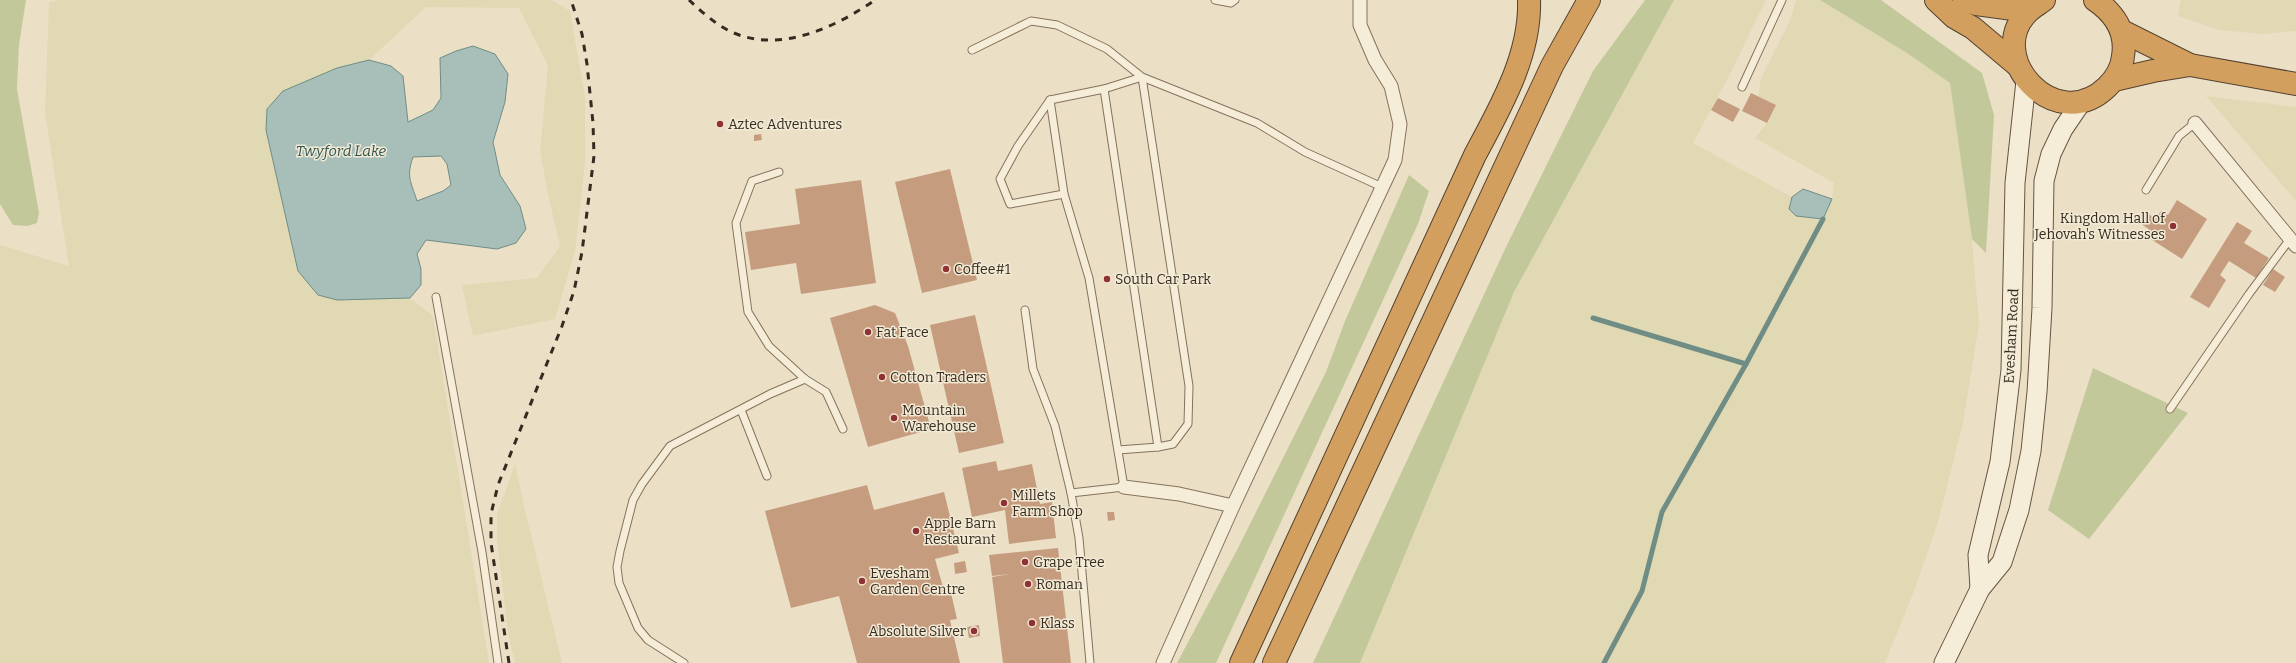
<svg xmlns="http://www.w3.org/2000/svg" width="2296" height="663" font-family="Bitter,serif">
<rect width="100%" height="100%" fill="#ebe0c6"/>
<g fill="#e0d9b4">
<polygon points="61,0 552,0 570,11 585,98 585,163 575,251 555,319 473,336 462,285 537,278 560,246 549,199 540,151 548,65 519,8 426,7 369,60 337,68 389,300 410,298 433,316 489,663 0,663 0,245 69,266 45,113 49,2"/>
<polygon points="1674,0 1766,0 1729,76 1693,143 1792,197 1789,209 1832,199 1834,183 1755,138 1767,123 1776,105 1758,96 1761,78 1791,19 1796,0 1820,0 1907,53 1950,83 1972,239 1979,324 1963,423 1938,522 1914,591 1885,663 1360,663 1514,292"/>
<polygon points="2181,0 2296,0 2296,31 2262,34 2219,30 2178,16"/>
<polygon points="2206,96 2296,107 2296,201"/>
<polygon points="515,464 525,510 562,663 515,663 508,633 497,539 497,514"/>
</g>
<g fill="#c3c89b">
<polygon points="0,0 26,0 19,45 17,89 39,213 37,223 28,226 13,225 0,204"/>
<polygon points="1645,0 1674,0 1514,292 1360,663 1313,663 1506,247 1593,71"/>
<polygon points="1820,0 1881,0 1982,73 1994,115 1986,253 1972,239 1950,83 1907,53"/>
<polygon points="1409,175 1429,191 1418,224 1216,663 1177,663 1238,548 1326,372 1345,321"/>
<polygon points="2093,368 2188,413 2089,539 2048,510"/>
</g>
<g fill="#a7bfb8" stroke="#6f8d85" fill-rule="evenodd">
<path d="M473,46l22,8 13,20 -3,28 -12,40 7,33 20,31 6,23 -10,14 -19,6 -71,-9 -9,14 4,15v16l-11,13 -73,2 -19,-5 -20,-24 -32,-141 1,-21 16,-18 54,-23 32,-8 22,6 12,10 5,46 25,-12 8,-12 -1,-40 16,-7zM441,156l6,8 4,21 -8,6 -26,10c-6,-19 -11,-24 -4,-44z"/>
<polygon points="1803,189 1832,199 1823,219 1796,216 1789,209 1792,197"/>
</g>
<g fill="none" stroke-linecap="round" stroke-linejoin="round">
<g stroke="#6f8d85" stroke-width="5">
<polyline points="1593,318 1746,364"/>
<polyline points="1604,663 1642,591 1662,512 1746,364 1823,219"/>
</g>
</g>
<g fill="#c69c7f">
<polygon points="1751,93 1776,105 1767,123 1742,111"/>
<polygon points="1718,98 1740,109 1733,122 1711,110"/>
<polygon points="761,134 762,140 754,141 754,135"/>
<polygon points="950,169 977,280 922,293 895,182"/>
<polygon points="861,180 876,283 801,294 796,263 751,270 745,232 800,224 795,189"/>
<polygon points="2177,200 2207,219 2182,259 2146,236 2150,230 2137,221 2144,211 2156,219 2161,211 2168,215"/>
<polygon points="2237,222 2252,231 2244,243 2269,258 2256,278 2229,261 2220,275 2226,280 2209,308 2190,297"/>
<polygon points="2273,269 2285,277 2275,292 2263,285"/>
<polygon points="875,305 895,313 908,346 931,429 868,447 830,318"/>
<polygon points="975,315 1004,443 959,453 930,325"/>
<polygon points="996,461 998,471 1032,464 1040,504 1052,502 1056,538 1009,544 1005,510 972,517 962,468"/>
<polygon points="867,485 874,510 944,492 959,553 935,559 945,594 951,593 957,619 950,620 960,663 857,663 839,596 791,608 765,511"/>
<polygon points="1107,512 1114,512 1115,520 1108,521"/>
<polygon points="1058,548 1071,663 1003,663 992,577 1010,574 992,576 989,555"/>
<polygon points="965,561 967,572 955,574 954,563"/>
<polygon points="979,625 980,636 969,638 967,627"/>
</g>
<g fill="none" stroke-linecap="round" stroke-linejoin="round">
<defs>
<g id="lane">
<polyline points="1215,0 1231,3 1235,0"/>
<polyline points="972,50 1031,21 1057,25 1107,49 1142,77 1257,123 1305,152 1382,187"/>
<polyline points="1742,87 1782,0"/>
<polyline points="1104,89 1142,77 1189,386 1188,424 1173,444 1158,447"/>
<polyline points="1050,100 1018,146 1000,179 1010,204 1064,194"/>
<polyline points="779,172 752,181 736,223 748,312 769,346 805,379 826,392 843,429"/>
<polyline points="2146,190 2179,136 2195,123"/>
<polyline points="436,297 482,552 498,663"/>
<polyline points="1025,310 1033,369 1055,426 1071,493 1079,538 1090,663"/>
<polyline points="2170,409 2249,294 2290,239"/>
<polyline points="741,410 767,476"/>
<polyline points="1071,493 1124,487 1089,278 1064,194 1050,100 1104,89 1158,447 1118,450"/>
<polyline points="684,663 648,640 638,628 619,583 617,567 620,551 633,500 642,484 670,446 770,394 805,379"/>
</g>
<g id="street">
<polyline points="2195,123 2296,246"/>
<polyline points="1124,487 1179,494 1233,506"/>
<polyline points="1163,663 1233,506 1395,160 1400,124 1391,86 1375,60 1360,25 1360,0"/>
</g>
<g id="secondary">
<polyline points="1980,589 1978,555 2000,462 2011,370 2015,183 2026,81"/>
<polyline points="1944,663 1980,589 2002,562 2019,510 2031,451 2037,392 2042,308 2044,181 2051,154 2063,129 2082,101"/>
</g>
<g id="highway">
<polyline points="1936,0 1954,17 1973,28 2017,65"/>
<polyline points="1964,0 1976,4 2028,11"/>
<path d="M2044,0c-5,4 -11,7 -15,11 -47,44 26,126 78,76 8,-8 15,-19 16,-31 4,-24 -9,-43 -28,-56"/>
<polyline points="2122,31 2190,65 2296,84"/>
<polyline points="2114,80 2153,71 2190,65"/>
<path d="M1241,663l234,-508c25,-47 56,-100 54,-155"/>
<polyline points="1274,663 1552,66 1589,0"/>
</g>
</defs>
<use href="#lane" stroke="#85725d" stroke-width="9"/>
<use href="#street" stroke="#85725d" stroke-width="15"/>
<use href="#secondary" stroke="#675441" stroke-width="21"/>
<use href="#highway" stroke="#534131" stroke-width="24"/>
<use href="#lane" stroke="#f6edd9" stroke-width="7"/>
<use href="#street" stroke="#f6edd9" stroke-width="13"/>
<use href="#secondary" stroke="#f6edd9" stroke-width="19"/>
<use href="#highway" stroke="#d39f5e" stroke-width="22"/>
<g stroke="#362b20" stroke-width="3" stroke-dasharray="7 7" stroke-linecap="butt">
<path d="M689,0c13,12 28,26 45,33 47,20 102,-6 141,-33"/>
<polyline points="509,663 491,543 491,514 498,485 562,326 574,291 582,252 594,156 593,123 587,64 582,34 571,0"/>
</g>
</g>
<g fill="#8f3233" stroke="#f3ead5" stroke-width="1.5">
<circle cx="720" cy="124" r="4"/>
<circle cx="2173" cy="226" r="4"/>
<circle cx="946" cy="269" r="4"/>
<circle cx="1107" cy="279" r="4"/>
<circle cx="868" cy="332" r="4"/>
<circle cx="882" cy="377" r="4"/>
<circle cx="894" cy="418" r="4"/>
<circle cx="1004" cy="503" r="4"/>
<circle cx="916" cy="531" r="4"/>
<circle cx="1025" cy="562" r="4"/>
<circle cx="862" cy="581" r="4"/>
<circle cx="1028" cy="584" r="4"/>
<circle cx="1032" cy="623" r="4"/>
<circle cx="974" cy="631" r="4"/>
</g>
<g text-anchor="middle" stroke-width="3" stroke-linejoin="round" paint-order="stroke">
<g font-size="14" fill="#362b20" stroke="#f3ead5" text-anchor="start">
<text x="728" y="129">Aztec Adventures</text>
<text x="2165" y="223" text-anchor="end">Kingdom Hall of<tspan x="2165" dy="16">Jehovah's Witnesses</tspan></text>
<text x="954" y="274">Coffee#1</text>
<text x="1115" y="284">South Car Park</text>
<text x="876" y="337">Fat Face</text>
<text x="890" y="382">Cotton Traders</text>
<text x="902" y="415">Mountain<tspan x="902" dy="16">Warehouse</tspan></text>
<text x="1012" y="500">Millets<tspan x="1012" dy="16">Farm Shop</tspan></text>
<text x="924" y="528">Apple Barn<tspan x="924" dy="16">Restaurant</tspan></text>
<text x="1033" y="567">Grape Tree</text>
<text x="870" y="578">Evesham<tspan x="870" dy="16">Garden Centre</tspan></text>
<text x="1036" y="589">Roman</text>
<text x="1040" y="628">Klass</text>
<text x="966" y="636" text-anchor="end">Absolute Silver</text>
</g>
<g font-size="14" fill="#362b20" stroke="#f3ead5">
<text transform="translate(2011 336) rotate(-87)" y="5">Evesham Road</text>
</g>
<g font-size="15" font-style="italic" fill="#305552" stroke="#f3ead5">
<text x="341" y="156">Twyford Lake</text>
</g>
</g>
</svg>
